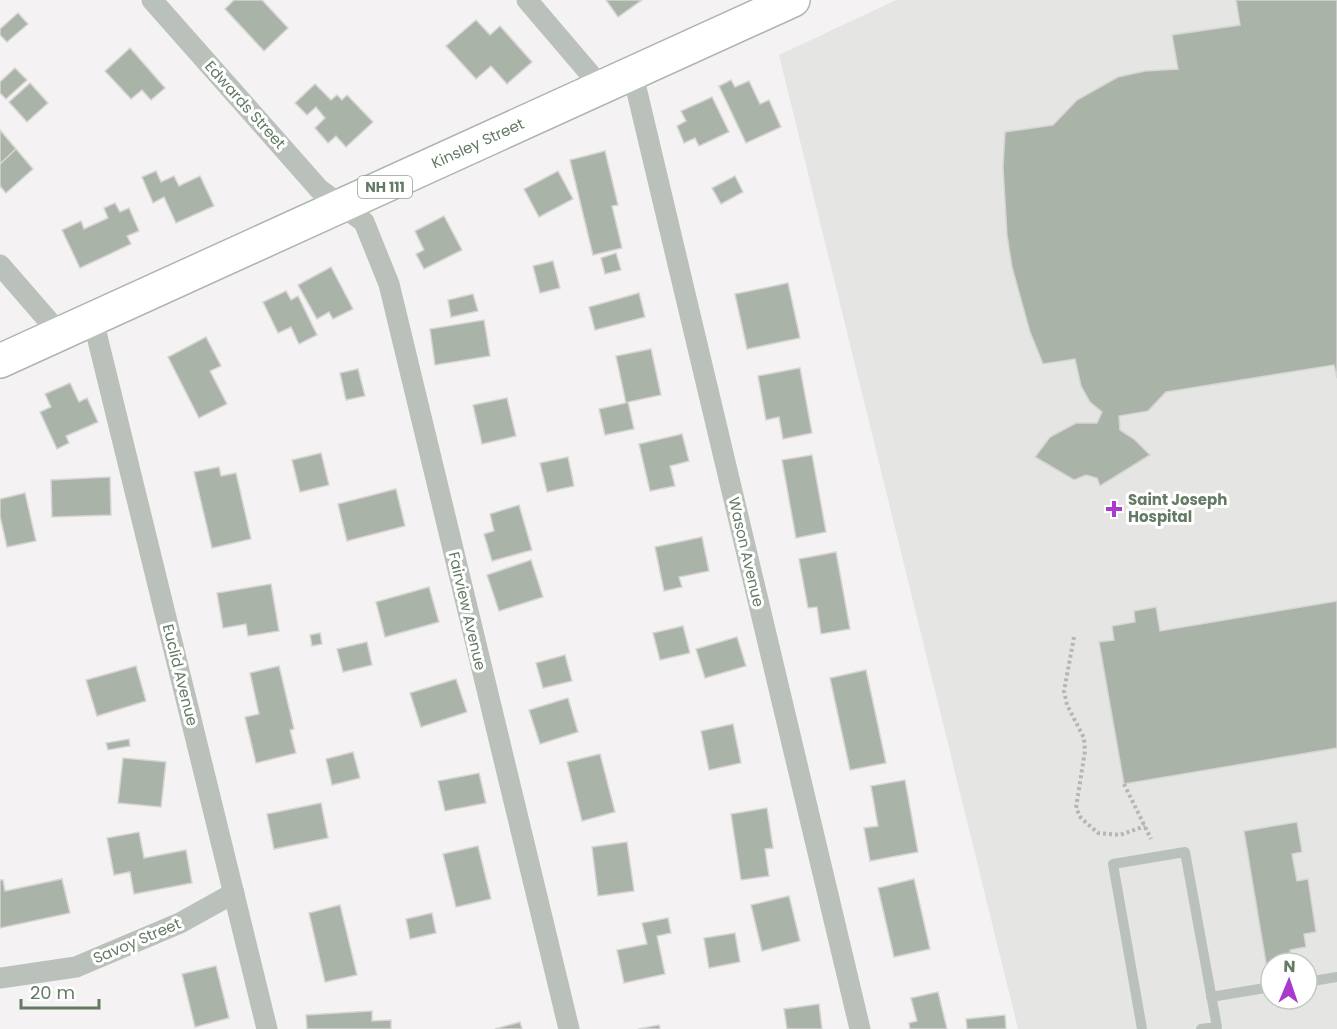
<svg xmlns="http://www.w3.org/2000/svg" width="1337" height="1029" font-family="Poppins,sans-serif">
<rect width="100%" height="100%" fill="#f5f2f3"/>
<path fill="#e5e5e4" fill-rule="evenodd" d="M896,0h441v1029h-319l-239,-974zM1271,963h36v36h-36z"/>
<g fill="#a9b3a8" stroke="#d6d4d5" stroke-width="1.5">
<polygon points="234,0 262,0 288,28 264,51 225,9"/>
<polygon points="606,0 642,0 618,17"/>
<polygon points="1236,0 1337,0 1337,378 1334,365 1166,392 1148,411 1119,416 1120,430 1134,439 1150,455 1100,486 1097,478 1086,475 1074,480 1035,457 1050,437 1076,423 1097,423 1102,412 1090,402 1081,386 1075,359 1043,364 1030,332 1012,267 1007,235 1003,167 1005,132 1053,125 1077,100 1118,77 1145,71 1178,69 1172,35 1240,25"/>
<polygon points="18,13 28,24 7,42 0,35 0,29"/>
<polygon points="476,20 490,35 500,26 532,62 507,84 491,66 476,79 446,46"/>
<polygon points="130,48 165,88 151,100 142,90 131,99 105,71"/>
<polygon points="15,68 27,80 6,99 0,93 0,82"/>
<polygon points="731,80 735,87 749,81 760,104 769,100 781,127 746,143 719,86"/>
<polygon points="30,83 48,103 27,122 9,102"/>
<polygon points="315,84 331,100 337,95 342,100 347,95 373,122 346,147 336,136 328,143 315,128 325,118 316,107 307,115 295,103"/>
<polygon points="712,97 729,132 699,146 695,138 684,143 677,126 686,121 681,111"/>
<polygon points="0,130 16,149 0,164"/>
<polygon points="16,149 33,169 6,193 0,186 0,164"/>
<polygon points="605,151 618,205 612,206 622,248 593,255 570,160"/>
<polygon points="156,171 161,182 174,176 179,186 200,176 214,206 176,223 164,197 153,203 142,177"/>
<polygon points="558,171 573,199 539,217 524,189"/>
<polygon points="735,176 743,192 721,204 712,188"/>
<polygon points="115,203 120,212 129,208 139,231 127,236 131,244 80,268 62,230 81,221 84,229 108,218 104,208"/>
<polygon points="444,216 462,250 424,269 416,254 424,250 415,231"/>
<polygon points="616,253 621,270 605,274 601,258"/>
<polygon points="553,261 560,288 540,293 533,266"/>
<polygon points="331,267 353,309 333,319 329,312 317,319 298,285"/>
<polygon points="788,283 800,338 747,349 735,294"/>
<polygon points="286,291 291,300 298,296 317,335 299,344 291,327 278,333 263,302"/>
<polygon points="639,293 645,317 595,330 589,307"/>
<polygon points="473,294 478,311 451,317 448,300"/>
<polygon points="484,320 490,356 435,365 430,329"/>
<polygon points="206,337 221,366 210,371 227,404 199,418 168,357"/>
<polygon points="651,349 661,395 628,402 634,429 605,435 599,409 626,403 616,356"/>
<polygon points="800,368 812,433 783,439 779,417 766,420 758,376"/>
<polygon points="358,369 365,396 346,400 340,373"/>
<polygon points="70,383 79,402 87,398 98,422 66,436 69,443 57,449 40,412 51,407 45,394"/>
<polygon points="507,398 516,436 482,444 473,405"/>
<polygon points="682,434 689,461 670,466 675,486 650,491 639,444"/>
<polygon points="321,453 329,485 300,492 292,460"/>
<polygon points="812,455 826,532 796,538 782,460"/>
<polygon points="568,457 574,486 547,492 540,463"/>
<polygon points="219,467 221,476 236,473 251,539 212,548 194,472"/>
<polygon points="110,477 111,515 52,517 51,480"/>
<polygon points="396,489 405,526 347,541 338,504"/>
<polygon points="25,493 36,541 7,547 0,516 0,499"/>
<polygon points="519,505 532,550 492,561 484,534 494,531 490,514"/>
<polygon points="702,537 709,571 679,577 682,587 664,591 655,547"/>
<polygon points="836,552 850,629 821,634 817,607 808,608 799,559"/>
<polygon points="531,560 543,597 499,611 487,575"/>
<polygon points="271,584 279,631 248,636 246,624 223,628 217,593"/>
<polygon points="429,587 439,622 385,637 376,602"/>
<polygon points="1337,601 1337,748 1124,784 1099,642 1114,640 1112,626 1135,622 1134,611 1156,607 1160,631"/>
<polygon points="683,626 690,653 660,660 653,633"/>
<polygon points="320,633 322,644 312,646 310,635"/>
<polygon points="737,637 746,666 705,678 696,649"/>
<polygon points="367,642 372,665 343,672 337,649"/>
<polygon points="565,655 572,681 543,688 536,663"/>
<polygon points="136,666 146,701 97,716 86,680"/>
<polygon points="279,666 294,729 290,730 296,753 256,763 245,717 259,714 250,673"/>
<polygon points="866,670 886,763 850,770 830,678"/>
<polygon points="456,679 467,712 421,727 410,693"/>
<polygon points="568,698 578,732 540,744 529,710"/>
<polygon points="733,724 741,763 709,770 701,731"/>
<polygon points="129,739 130,746 108,750 106,743"/>
<polygon points="353,752 360,778 332,785 326,759"/>
<polygon points="600,754 615,812 582,821 567,762"/>
<polygon points="123,758 166,762 161,807 118,803"/>
<polygon points="479,773 486,803 445,811 438,781"/>
<polygon points="905,780 918,852 870,861 864,828 878,826 871,786"/>
<polygon points="321,803 328,838 274,849 267,814"/>
<polygon points="767,808 773,848 765,849 769,876 741,880 731,814"/>
<polygon points="1297,822 1302,852 1292,854 1297,881 1308,879 1316,932 1304,934 1306,947 1290,950 1291,959 1266,963 1244,831"/>
<polygon points="139,832 144,858 186,850 192,883 134,894 130,872 114,875 107,838"/>
<polygon points="627,842 634,891 598,896 592,847"/>
<polygon points="478,846 491,899 456,907 443,854"/>
<polygon points="62,879 70,913 0,928 0,880 3,880 5,891"/>
<polygon points="914,879 930,949 894,957 878,888"/>
<polygon points="789,896 800,941 762,951 751,905"/>
<polygon points="340,905 357,975 325,982 309,913"/>
<polygon points="432,913 436,933 410,939 406,919"/>
<polygon points="668,918 671,933 657,936 665,974 624,983 617,950 647,944 642,923"/>
<polygon points="735,933 740,962 709,968 704,938"/>
<polygon points="216,966 229,1018 195,1027 182,974"/>
<polygon points="938,992 947,1029 910,1029 909,1023 917,1021 911,998"/>
<polygon points="819,1004 822,1029 787,1029 784,1009"/>
<polygon points="372,1011 372,1021 391,1020 391,1029 307,1029 306,1015"/>
<polygon points="1005,1015 1006,1029 967,1029 966,1019"/>
<polygon points="520,1022 522,1029 495,1029"/>
<polygon points="659,1025 660,1029 638,1029"/>
</g>
<g fill="none" stroke-linecap="round" stroke-linejoin="round">
<defs>
<g id="primary">
<path id="s1" d="M0,361l793,-361"/>
</g>
</defs>
<use href="#primary" stroke="#aeb5ae" stroke-width="36"/>
<g stroke="#b2b8b2" stroke-width="4" stroke-dasharray="3 3" stroke-linecap="butt">
<polyline points="1074,637 1064,691 1067,705 1084,738 1085,751 1076,808 1081,818 1098,833 1120,835 1145,826"/>
<polyline points="1124,784 1151,839"/>
</g>
<g stroke="#bac1ba" stroke-width="10">
<polyline points="1307,982 1337,977"/>
<polyline points="1211,997 1271,987"/>
<polyline points="1142,1029 1113,864 1185,852 1217,1027 1201,1029"/>
</g>
<g stroke="#bac1ba" stroke-width="21">
<polyline points="152,0 319,189 364,222 389,284 569,1029"/>
<polyline points="527,0 603,89"/>
<polyline points="633,75 860,1029"/>
<polyline points="0,265 60,334"/>
<polyline points="93,320 267,1029"/>
<polyline points="0,978 76,967 180,923 234,893"/>
</g>
<use href="#primary" stroke="#fff" stroke-width="33"/>
</g>
<path fill="#a93acd" stroke="#fff" stroke-width="2" d="M1111 500h6v6h6v6h-6v6h-6v-6h-6v-6h6z"/>
<g text-anchor="middle" stroke-width="6" stroke-linejoin="round" paint-order="stroke">
<rect fill="#fff" stroke="#92a292" stroke-width="1.5" x="358" y="176" width="54" height="22" rx="4.5"/>
<g font-size="14" font-weight="bold" fill="#647a64">
<text x="385" y="192">NH 111</text>
</g>
<g font-size="15" fill="#647a64" stroke="#fff">
<text transform="translate(245 105) rotate(48)" y="5">Edwards Street</text>
<text dy="5" stroke="none"><textPath href="#s1" startOffset="525">Kinsley Street</textPath></text>
<text transform="translate(746 552) rotate(77)" y="5">Wason Avenue</text>
<text transform="translate(467 611) rotate(77)" y="5">Fairview Avenue</text>
<text transform="translate(180 675) rotate(76)" y="5">Euclid Avenue</text>
<text transform="translate(137 941) rotate(-23)" y="5">Savoy Street</text>
</g>
<g font-size="15" font-weight="bold" fill="#647a64" stroke="#fff" text-anchor="start">
<text x="1128" y="505">Saint Joseph<tspan x="1128" dy="17">Hospital</tspan></text>
</g>
</g>
<g transform="translate(1289 981) rotate(2)"><circle r="28" fill="#ffffff" stroke="#c1cac1" stroke-width="1.5"/>
<path d="M0-4.5L10 22L0 15L-10 22Z" fill="#a93acd"/>
<text y="-9" font-size="16" font-weight="bold" text-anchor="middle" fill="#647a64">N</text>
</g>
<path d="M21 999v9h78v-9" fill="none" stroke="#647a64" stroke-width="3"/>
<text x="30" y="999" font-size="18" fill="#647a64" stroke="#ffffff" stroke-width="4.5" paint-order="stroke">20 m</text>
</svg>
